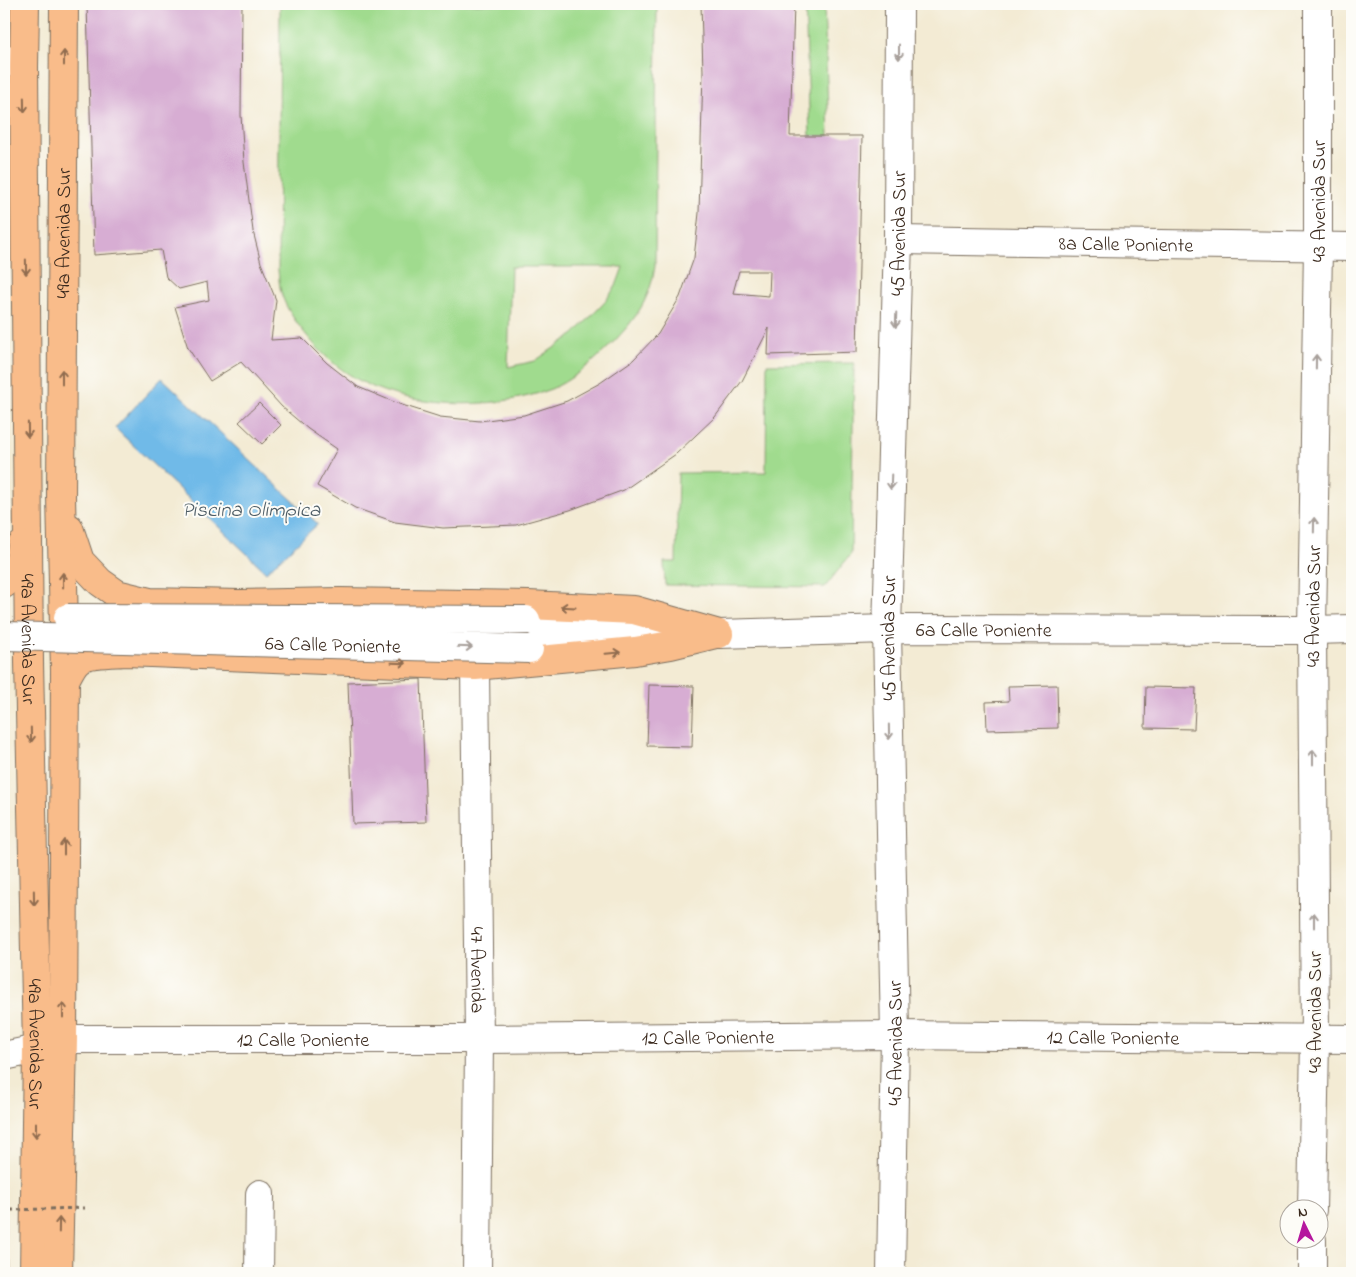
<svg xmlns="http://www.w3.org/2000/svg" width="1356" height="1277" font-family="'Indie Flower',sans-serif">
<rect width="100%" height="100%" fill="#fdfcf7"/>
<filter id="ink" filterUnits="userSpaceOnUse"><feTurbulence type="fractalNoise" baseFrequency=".02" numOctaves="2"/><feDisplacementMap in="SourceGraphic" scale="10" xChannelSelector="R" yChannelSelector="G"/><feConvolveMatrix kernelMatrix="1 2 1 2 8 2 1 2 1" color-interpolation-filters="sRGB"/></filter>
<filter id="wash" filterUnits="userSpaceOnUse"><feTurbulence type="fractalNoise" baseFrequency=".0096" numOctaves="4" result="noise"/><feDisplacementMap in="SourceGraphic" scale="20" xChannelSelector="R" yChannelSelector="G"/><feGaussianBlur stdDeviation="1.12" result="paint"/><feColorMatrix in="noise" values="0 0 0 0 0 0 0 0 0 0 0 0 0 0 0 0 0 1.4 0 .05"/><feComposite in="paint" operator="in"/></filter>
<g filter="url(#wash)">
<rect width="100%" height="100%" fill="#f3ebd4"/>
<g fill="#a0db8e" stroke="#6e8256" fill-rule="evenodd">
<path d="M280,4h377l-2,262c-2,13 -5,24 -11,36 -14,29 -63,75 -93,87 -58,22 -147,21 -201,-14 -16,-10 -30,-23 -42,-38 -10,-12 -23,-29 -27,-45 -2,-7 -2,-15 -3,-22zM511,267h112l-7,19 -12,17 -30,31 -39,27 -27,6z"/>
<polygon points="805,4 824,4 829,136 810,136"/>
<polygon points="854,363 851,554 825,587 665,585 664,562 676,562 678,473 766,472 767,364"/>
</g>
<polygon fill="#6fbae8" stroke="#557283" points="162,378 318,524 266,572 115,428"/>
<g id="blocks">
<g fill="#d7add3" fill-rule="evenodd">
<path d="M87,4h155l-1,111 3,47 9,69 8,32 15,37 -5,40 31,-2 25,25 31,24 41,17 41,13 40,4 44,-6 43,-14 33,-18 33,-23 25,-26 22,-37 14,-39 5,-45 4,-141 -2,-68h93l-4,132h72l-5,216 -89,3 1,-27 -27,53 -27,36 -39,37 -52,36 -54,20 -54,15 -73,3 -48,-6 -40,-14 -38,-22 20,-37 -29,-20 -26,-22 -41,-45 -31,19 -22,-33 -13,-41 34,-7 -2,-18 -28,7 -13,-12 -5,-27 -67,5zM739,271h31l-1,25 -36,-3z"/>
<polygon points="259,403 281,425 262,444 239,422"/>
<polygon points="421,679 426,822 353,824 348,682"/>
<polygon points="649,685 694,686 692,747 647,746"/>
<polygon points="1057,685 1058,728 987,730 986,702 1009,701 1008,686"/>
<polygon points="1146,687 1196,688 1194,729 1145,728"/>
<polygon points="4,1194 5,1194 7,1273 4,1273"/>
</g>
</g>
</g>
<g filter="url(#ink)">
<use href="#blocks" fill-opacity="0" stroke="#7b6e5e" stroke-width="1"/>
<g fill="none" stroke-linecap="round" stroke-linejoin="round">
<defs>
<g id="minor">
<path id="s1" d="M898,240l454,7"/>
<path id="s2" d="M475,666l4,373 -2,234"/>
<path id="s3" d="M63,1039h416l416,-4 457,4"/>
<polyline points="4,1056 37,1049"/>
<path id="s4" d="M1312,1210l3,-171 -3,-409 6,-384v-242"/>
<polyline points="259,1273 260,1194"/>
<path id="s5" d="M891,1273l4,-238 -8,-406 11,-389 1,-236"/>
<polyline points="1312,1273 1312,1240"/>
</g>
<g id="tertiary">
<polyline points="4,59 24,67"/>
<path id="s6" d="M526,620l90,14h103l168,-5 425,1 40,-1"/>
<polyline points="529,649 592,638"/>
</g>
<g id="primary">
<path id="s7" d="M25,4l-1,63 5,595 8,387 -3,224"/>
<polyline points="69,528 80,561 100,582 117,594 150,602 240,604 340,602 528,605 634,610 719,634"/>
<polyline points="4,584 19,565 22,545"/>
<path d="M65,680c4,-7 7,-15 13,-20 10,-8 36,-7 48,-8l349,14 160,-15 36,-6 45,-11"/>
<path id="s8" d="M58,1273l5,-234 2,-368 -4,-175 3,-492"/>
</g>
</defs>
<use href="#minor" stroke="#7b6e5e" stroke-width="30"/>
<use href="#tertiary" stroke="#7b6e5e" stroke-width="30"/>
<use href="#primary" stroke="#7b6e5e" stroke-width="30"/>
<use href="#minor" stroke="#fff" stroke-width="28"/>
<use href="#tertiary" stroke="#fff" stroke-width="28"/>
<use href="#primary" stroke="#f9bc8a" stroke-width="28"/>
<defs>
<g id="tertiary-bridge">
<polyline points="68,618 526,620"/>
<path id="s9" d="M4,636l525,13"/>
</g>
</defs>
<use href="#tertiary-bridge" stroke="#7b6e5e" stroke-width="30" stroke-linecap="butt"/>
<polyline stroke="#7b6e5e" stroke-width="3" stroke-dasharray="4 4" stroke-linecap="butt" points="10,1210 85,1208"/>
<use href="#tertiary-bridge" stroke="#fff" stroke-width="28"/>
</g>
<defs><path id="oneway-shaft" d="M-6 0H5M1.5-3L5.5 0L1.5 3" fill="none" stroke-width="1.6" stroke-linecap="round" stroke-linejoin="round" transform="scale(1.25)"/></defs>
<g stroke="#a79f9a">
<use href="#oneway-shaft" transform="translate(899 52) rotate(90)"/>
<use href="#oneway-shaft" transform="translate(896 320) rotate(92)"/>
<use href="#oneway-shaft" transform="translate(1316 362) rotate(-89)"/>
<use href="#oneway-shaft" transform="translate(891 482) rotate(92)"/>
<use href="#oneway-shaft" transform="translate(1314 525) rotate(-89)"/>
<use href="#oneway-shaft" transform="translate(465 647) rotate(2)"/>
<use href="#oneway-shaft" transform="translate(889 732) rotate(89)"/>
<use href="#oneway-shaft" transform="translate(1313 757) rotate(-90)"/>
<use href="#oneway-shaft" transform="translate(1314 920) rotate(-90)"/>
</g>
<g stroke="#906c4f">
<use href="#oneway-shaft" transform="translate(64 58) rotate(-90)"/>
<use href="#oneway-shaft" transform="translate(24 105) rotate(89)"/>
<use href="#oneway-shaft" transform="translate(26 267) rotate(89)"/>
<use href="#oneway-shaft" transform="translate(62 377) rotate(-90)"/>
<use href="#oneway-shaft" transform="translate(28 430) rotate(89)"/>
<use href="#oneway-shaft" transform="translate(63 580) rotate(-91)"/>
<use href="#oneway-shaft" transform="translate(568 607) rotate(-177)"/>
<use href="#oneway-shaft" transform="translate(613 653) rotate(-5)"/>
<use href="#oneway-shaft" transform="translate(399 663) rotate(2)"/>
<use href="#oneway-shaft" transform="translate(31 735) rotate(89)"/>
<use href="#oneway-shaft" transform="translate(64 847) rotate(-90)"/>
<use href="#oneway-shaft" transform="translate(34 898) rotate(89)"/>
<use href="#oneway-shaft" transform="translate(63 1010) rotate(-90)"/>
<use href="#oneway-shaft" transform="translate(36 1130) rotate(90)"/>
<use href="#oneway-shaft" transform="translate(59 1225) rotate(-89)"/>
</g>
</g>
<g text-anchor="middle" stroke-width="4" stroke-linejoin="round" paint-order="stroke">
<g font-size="20" fill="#3b2a1e" stroke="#fdfcf7">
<text dy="7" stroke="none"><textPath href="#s4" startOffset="1009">43 Avenida Sur</textPath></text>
<text dy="7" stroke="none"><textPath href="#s8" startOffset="1040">49a Avenida Sur</textPath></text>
<text dy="7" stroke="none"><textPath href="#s5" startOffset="1040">45 Avenida Sur</textPath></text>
<text dy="7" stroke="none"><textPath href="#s1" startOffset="228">8a Calle Poniente</textPath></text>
<text dy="7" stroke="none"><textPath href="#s4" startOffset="604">43 Avenida Sur</textPath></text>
<text dy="7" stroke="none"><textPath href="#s6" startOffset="459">6a Calle Poniente</textPath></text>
<text dy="7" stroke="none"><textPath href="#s5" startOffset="635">45 Avenida Sur</textPath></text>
<text dy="7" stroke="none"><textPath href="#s7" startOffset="635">49a Avenida Sur</textPath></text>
<text dy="7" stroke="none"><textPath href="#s9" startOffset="329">6a Calle Poniente</textPath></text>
<text dy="7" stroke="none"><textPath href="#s2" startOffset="304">47 Avenida</textPath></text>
<text transform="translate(1314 1012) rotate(-90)" y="7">43 Avenida Sur</text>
<text dy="7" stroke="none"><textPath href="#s3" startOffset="645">12 Calle Poniente</textPath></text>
<text dy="7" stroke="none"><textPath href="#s3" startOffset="1050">12 Calle Poniente</textPath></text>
<text dy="7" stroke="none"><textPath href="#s3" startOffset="240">12 Calle Poniente</textPath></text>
<text dy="7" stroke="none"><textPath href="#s7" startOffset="1040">49a Avenida Sur</textPath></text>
<text dy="7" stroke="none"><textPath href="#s5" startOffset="230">45 Avenida Sur</textPath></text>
</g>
<g font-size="21" font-style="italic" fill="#4d5c65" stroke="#fdfcf7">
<text x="251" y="516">Piscina Olimpica</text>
</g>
</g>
<rect width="1356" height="1277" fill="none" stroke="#fdfcf7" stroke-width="20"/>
<g transform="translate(1304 1224) rotate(355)"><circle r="24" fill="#fdfcf7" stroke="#afa8a0"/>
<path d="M0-4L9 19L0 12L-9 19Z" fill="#b5179e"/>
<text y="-8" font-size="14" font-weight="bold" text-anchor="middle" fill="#3b2a1e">N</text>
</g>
</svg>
